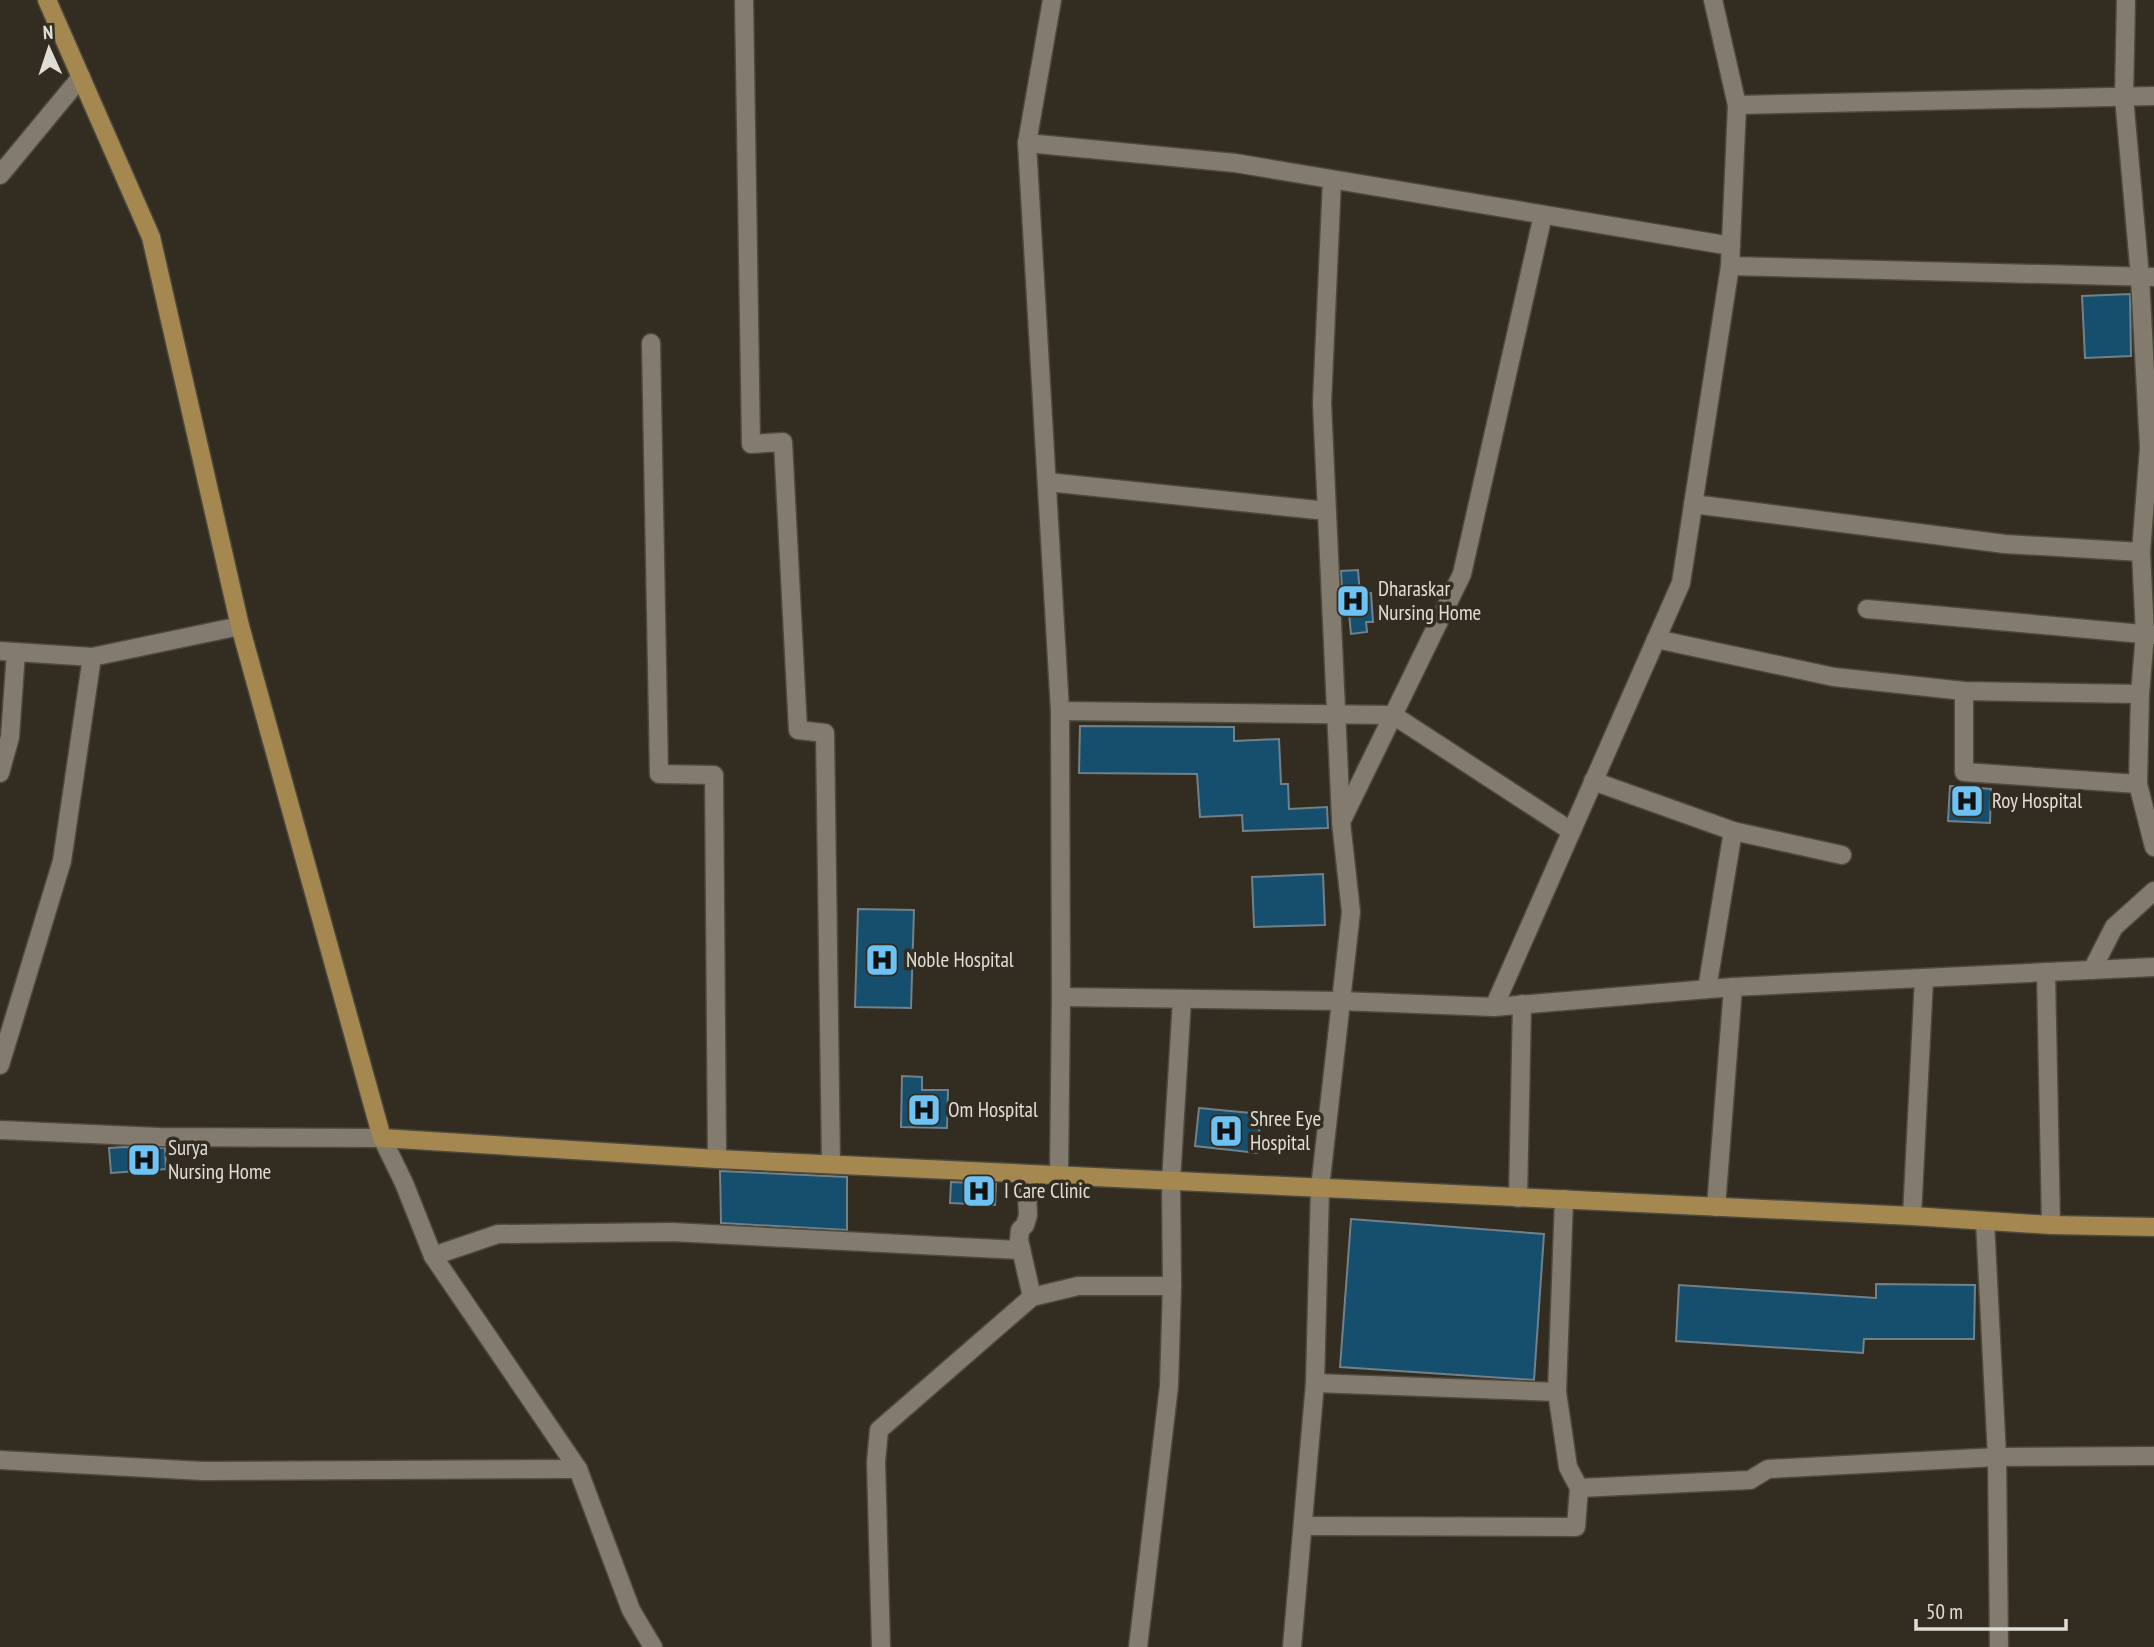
<svg xmlns="http://www.w3.org/2000/svg" width="2154" height="1647" font-family="'PT Sans Narrow',sans-serif">
<rect width="100%" height="100%" fill="#322c21"/>
<g fill="#164f6d" stroke="#728089" stroke-width="2">
<polygon points="2130,294 2131,356 2085,358 2082,296"/>
<polygon points="1358,570 1360,594 1371,593 1373,622 1366,622 1367,632 1351,634 1349,613 1343,613 1341,571"/>
<polygon points="1080,726 1234,727 1234,741 1279,739 1281,784 1288,784 1289,809 1327,807 1328,828 1243,831 1242,815 1200,817 1197,774 1079,773"/>
<polygon points="1950,786 1991,789 1990,823 1948,821"/>
<polygon points="1323,874 1325,925 1254,927 1252,877"/>
<polygon points="858,909 914,910 911,1008 855,1007"/>
<polygon points="902,1076 922,1077 922,1090 948,1090 947,1128 901,1127"/>
<polygon points="1199,1108 1261,1114 1257,1153 1195,1146"/>
<polygon points="125,1147 165,1148 166,1169 111,1173 109,1148"/>
<polygon points="720,1171 847,1177 847,1230 721,1223"/>
<polygon points="951,1182 996,1184 995,1205 950,1203"/>
<polygon points="1351,1219 1544,1234 1534,1380 1340,1367"/>
<polygon points="1876,1284 1975,1285 1974,1339 1864,1339 1863,1353 1676,1341 1679,1285 1876,1298"/>
</g>
<g fill="none" stroke-linecap="round" stroke-linejoin="round">
<defs>
<g id="minor">
<polyline points="744,0 751,444 783,442 798,730 825,733 831,1164"/>
<polyline points="1052,0 1027,143 1060,711 1061,997 1059,1175"/>
<polyline points="2126,0 2124,97 2140,277 2149,448 2141,552 2145,634 2140,694 2138,784 2154,847"/>
<polyline points="1737,105 2154,96"/>
<polyline points="1027,143 1235,163 1731,246"/>
<polyline points="0,175 81,77"/>
<polyline points="1332,180 1322,403 1341,819"/>
<polyline points="1730,266 2154,277"/>
<polyline points="651,343 659,774 714,775 717,1159"/>
<polyline points="1047,482 1327,511"/>
<polyline points="1693,504 2005,544 2141,552"/>
<polyline points="1867,609 2154,635"/>
<polyline points="1656,639 1834,677 1964,691 2140,694"/>
<polyline points="0,651 92,657 240,626"/>
<polyline points="1964,691 1964,772 2138,784"/>
<polyline points="1060,711 1393,715 1571,831"/>
<polyline points="0,773 10,737 16,652"/>
<polyline points="1593,781 1733,831 1842,855"/>
<polyline points="2092,970 2114,927 2154,891"/>
<polyline points="2046,972 2051,1225"/>
<polyline points="1707,989 1733,831"/>
<polyline points="1061,997 1341,1001 1494,1007 1733,987 2154,967"/>
<polyline points="1494,1007 1681,583 1730,266 1737,105 1713,0"/>
<polyline points="0,1065 62,861 92,657"/>
<polyline points="0,1130 159,1137 382,1138"/>
<polyline points="1026,1174 1028,1215 1025,1225 1020,1230 1019,1240 1032,1297"/>
<polyline points="1518,1198 1522,1004"/>
<polyline points="1716,1207 1733,987"/>
<polyline points="1912,1216 1924,978"/>
<polyline points="1985,1221 1997,1457 1999,1647"/>
<polyline points="433,1256 498,1234 672,1232 1019,1250"/>
<polyline points="1315,1383 1557,1392"/>
<polyline points="0,1460 203,1471 578,1469"/>
<polyline points="1579,1488 1750,1480 1768,1469 1997,1457 2154,1456"/>
<polyline points="1304,1526 1576,1527 1579,1488 1568,1467 1557,1392 1564,1199"/>
<polyline points="881,1647 876,1462 879,1430 1032,1297 1078,1286 1172,1286"/>
<polyline points="1138,1647 1169,1386 1172,1286 1171,1181 1182,999"/>
<polyline points="1292,1647 1315,1383 1320,1188 1351,912 1341,822 1462,574 1543,215"/>
</g>
<polyline id="tertiary" points="382,1138 404,1183 433,1256 578,1469 631,1610 653,1647"/>
<polyline id="primary" points="47,0 151,237 240,626 382,1138 717,1159 1912,1216 2051,1225 2154,1227"/>
</defs>
<use href="#minor" stroke="#4d493f" stroke-width="21"/>
<use href="#tertiary" stroke="#4d493f" stroke-width="21"/>
<use href="#primary" stroke="#4d493f" stroke-width="21"/>
<use href="#minor" stroke="#827b6e" stroke-width="18"/>
<use href="#tertiary" stroke="#827b6e" stroke-width="18"/>
<use href="#primary" stroke="#a48850" stroke-width="18"/>
</g>
<defs>
<symbol id="hospital-square" viewBox="-11 -11 22 22"><rect x="-9" y="-9" width="18" height="18" rx="4" fill="#6dc2f3" stroke="#322c21"/><path d="M-5-5h3v3.5h4V-5h3V5h-3V1.5h-4V5h-3Z" fill="#111"/></symbol>
</defs>
<g fill-rule="evenodd">
<use href="#hospital-square" x="1334" y="582" width="38" height="38"/>
<use href="#hospital-square" x="1948" y="782" width="38" height="38"/>
<use href="#hospital-square" x="863" y="941" width="38" height="38"/>
<use href="#hospital-square" x="905" y="1091" width="38" height="38"/>
<use href="#hospital-square" x="1207" y="1112" width="38" height="38"/>
<use href="#hospital-square" x="125" y="1141" width="38" height="38"/>
<use href="#hospital-square" x="960" y="1172" width="38" height="38"/>
</g>
<g text-anchor="middle" stroke-width="7" stroke-linejoin="round" paint-order="stroke">
<g font-size="21" fill="#e0ddd5" stroke="#322c21" text-anchor="start">
<text x="1378" y="596">Dharaskar<tspan x="1378" dy="24">Nursing Home</tspan></text>
<text x="1992" y="808">Roy Hospital</text>
<text x="906" y="967">Noble Hospital</text>
<text x="948" y="1117">Om Hospital</text>
<text x="1250" y="1126">Shree Eye<tspan x="1250" dy="24">Hospital</tspan></text>
<text x="168" y="1155">Surya<tspan x="168" dy="24">Nursing Home</tspan></text>
<text x="1004" y="1198">I Care Clinic</text>
</g>
</g>
<g transform="translate(49 49) rotate(357)" stroke="#322c21" stroke-width="5" paint-order="stroke">
<path d="M0-5L12 26L0 18L-12 26Z" fill="#e0ddd5"/>
<text y="-10" font-size="19" font-weight="bold" text-anchor="middle" fill="#e0ddd5">N</text>
</g>
<path d="M1916 1619v10h150v-10" fill="none" stroke="#e0ddd5" stroke-width="3.5"/>
<text x="1926" y="1619" font-size="21" fill="#e0ddd5" stroke="#322c21" stroke-width="5" paint-order="stroke">50 m</text>
</svg>
